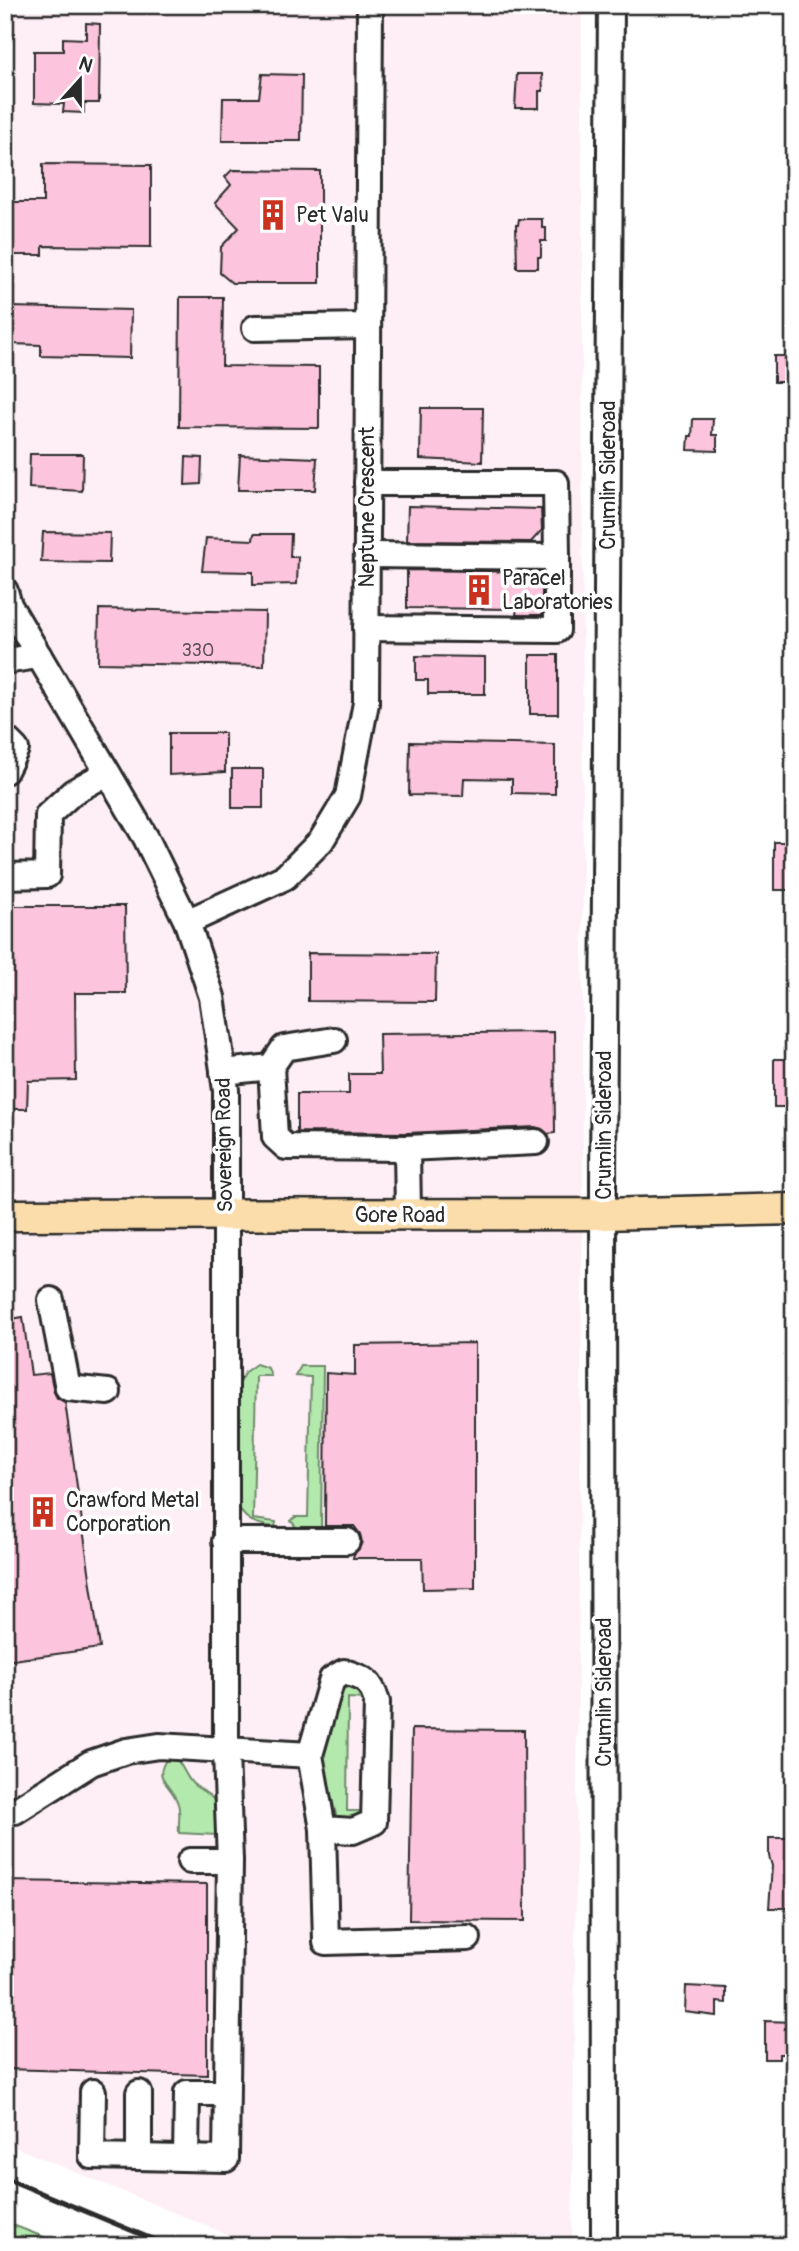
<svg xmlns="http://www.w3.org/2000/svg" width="799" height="2251" font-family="Pangolin,sans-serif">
<rect width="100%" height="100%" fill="#fff"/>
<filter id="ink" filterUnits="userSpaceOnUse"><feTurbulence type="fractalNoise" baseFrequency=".0143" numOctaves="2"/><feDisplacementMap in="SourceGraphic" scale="14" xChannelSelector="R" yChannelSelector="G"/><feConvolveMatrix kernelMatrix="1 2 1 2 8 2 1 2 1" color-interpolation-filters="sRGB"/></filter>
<g filter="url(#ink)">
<polygon fill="#feeef5" points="5,5 582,5 583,1182 572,2246 255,2246 5,2143"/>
<g fill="#b3e9ac" stroke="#6f8a6c" stroke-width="2">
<path d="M256,1364l12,4 3,8h-15l-3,143 23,3 -1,5c-21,-3 -31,-6 -40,-26l2,-115 8,-14z"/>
<polygon points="301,1366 323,1366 321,1527 297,1528 291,1521 295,1517 308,1517 311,1377 295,1376"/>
<polygon points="348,1682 356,1685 364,1699 348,1698 347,1811 362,1811 360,1817 352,1824 337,1818 321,1758 338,1687"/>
<path d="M167,1759h9c7,7 9,16 16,24 5,5 9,6 14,10 16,9 11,26 11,42l-38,-2c-1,-9 2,-21 -1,-29 -5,-19 -27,-24 -11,-45z"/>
<polygon points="5,2222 67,2246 5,2246"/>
</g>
<g fill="#fdc5dd" stroke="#2b2b2b" stroke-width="2">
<polygon points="86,23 100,24 99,103 84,103 84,113 63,112 64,104 34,103 34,51 63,51 63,38 86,39"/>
<polygon points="262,74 302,75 301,141 222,141 223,98 259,98"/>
<polygon points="517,74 542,74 543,91 539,91 539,108 515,108"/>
<polygon points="43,164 151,165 151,247 43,246 43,255 5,255 5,202 43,202"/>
<polygon points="232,170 320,171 320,283 232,283 220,273 221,247 239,228 215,203 231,185 225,177"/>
<polygon points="519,219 542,219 542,228 546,228 546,241 541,241 541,257 538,257 538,268 517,268 516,225 518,225"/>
<polygon points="180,297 223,297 222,366 319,367 319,428 179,427"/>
<polygon points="11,307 131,310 130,358 41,356 41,345 11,344"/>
<rect x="774" y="356" width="18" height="26"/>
<polygon points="421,408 483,408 482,462 420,459"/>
<polygon points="693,419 713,419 712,435 717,435 717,451 688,450 689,436 692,436"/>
<polygon points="30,454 83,454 82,491 29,488"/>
<polygon points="240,455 317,458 315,490 238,490"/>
<polygon points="186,457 202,458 201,484 185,485"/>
<polygon points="408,506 541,509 542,530 531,542 407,541"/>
<polygon points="43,532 110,533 109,563 41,562"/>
<polygon points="254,534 291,534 290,557 298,557 297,584 253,585 253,572 202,571 206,538 253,540"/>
<polygon points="407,570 542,572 542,615 516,615 517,609 407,608"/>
<polygon points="99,609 265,612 264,666 98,663"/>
<rect x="530" y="655" width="28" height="59"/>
<polygon points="416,656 485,657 485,694 428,694 428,680 416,680"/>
<polygon points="169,733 225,733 225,772 169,775"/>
<polygon points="410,742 555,745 555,794 512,793 512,779 464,778 463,796 409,795"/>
<rect x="232" y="769" width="31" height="39"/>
<rect x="774" y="842" width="20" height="48"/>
<polygon points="5,906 125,906 126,993 75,993 76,1080 28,1081 27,1109 5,1109"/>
<polygon points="308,953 436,954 435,1002 308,1001"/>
<polygon points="554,1032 555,1133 548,1134 542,1129 535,1127 407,1133 297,1132 297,1094 349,1094 349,1074 380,1074 379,1034"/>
<rect x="774" y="1059" width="20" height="48"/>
<polygon points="23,1317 31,1375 50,1373 54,1392 57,1398 65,1402 100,1648 5,1661 5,1320"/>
<polygon points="475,1343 475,1588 423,1589 422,1558 353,1558 354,1554 359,1549 362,1542 360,1534 354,1526 325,1526 326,1373 355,1375 355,1345"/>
<polygon points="412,1729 524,1730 525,1921 409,1920"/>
<polygon points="769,1838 794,1838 794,1908 769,1908 772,1866 769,1856"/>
<polygon points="5,1881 207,1884 207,2075 5,2069"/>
<polygon points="686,1986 726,1988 726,2003 717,2002 717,2016 685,2012"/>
<polygon points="765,2021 794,2022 794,2054 779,2054 779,2059 765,2059"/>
</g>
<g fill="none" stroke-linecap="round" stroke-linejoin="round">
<defs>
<g id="minor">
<polyline points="255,328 368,326"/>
<polyline points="367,483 556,483 557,557 367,555"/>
<polyline points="5,591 9,605 146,838 187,922 212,997 226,1090 226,1752 230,1861 226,2159 92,2156 93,2092"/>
<polyline points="366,628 557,630 557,557"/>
<polyline points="5,661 39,656"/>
<polyline points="5,738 16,749 5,771"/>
<polyline points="5,876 47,875 48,815 73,792 107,773"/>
<polyline points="187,922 285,877 321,841 348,796 366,703 370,5"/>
<polyline points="271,1067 275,1137 286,1147 407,1148 536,1142"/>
<polyline points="223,1072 271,1067 284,1048 334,1040"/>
<polyline points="407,1148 408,1214"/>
<polyline points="51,1300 68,1388 108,1392"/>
<polyline points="225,1541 347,1541"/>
<path d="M344,1672c21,6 27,9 33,30l-3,120 -21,9 -30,-2 -13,-74 22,-76z"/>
<polyline points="15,1811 91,1763 126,1751 159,1746 310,1755"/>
<polyline points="323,1829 326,1942 468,1938"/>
<polyline points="190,1861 230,1861"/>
<polyline points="139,2157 139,2093"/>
<polyline points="186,2158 187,2093 226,2093"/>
<polyline points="604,2246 603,1182 611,5"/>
</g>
<polyline id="major" points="5,1215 604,1214 794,1209"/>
</defs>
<use href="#minor" stroke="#2b2b2b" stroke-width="30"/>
<use href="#major" stroke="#2b2b2b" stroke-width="35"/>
<use href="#minor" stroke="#fff" stroke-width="24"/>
<use href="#major" stroke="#fbddab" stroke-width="30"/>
<polyline stroke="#2b2b2b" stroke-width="5" points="5,2178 169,2246"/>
</g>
</g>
<defs>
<symbol id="building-bare" viewBox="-9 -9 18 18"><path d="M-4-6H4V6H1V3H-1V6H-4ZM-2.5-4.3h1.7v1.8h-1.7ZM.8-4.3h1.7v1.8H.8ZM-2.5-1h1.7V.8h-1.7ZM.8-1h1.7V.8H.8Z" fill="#c8321e" stroke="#fff" stroke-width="2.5" paint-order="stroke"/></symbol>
</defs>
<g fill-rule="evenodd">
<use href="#building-bare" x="251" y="193" width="44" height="44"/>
<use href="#building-bare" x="457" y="568" width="44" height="44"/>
<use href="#building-bare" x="21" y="1490" width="44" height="44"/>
</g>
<g text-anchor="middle" stroke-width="7" stroke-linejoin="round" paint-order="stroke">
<g font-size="18" fill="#605258">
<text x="198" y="656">330</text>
</g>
<g font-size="21" fill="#2b2b2b" stroke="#fff" text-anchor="start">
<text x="296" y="222">Pet Valu</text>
<text x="502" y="585">Paracel<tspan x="502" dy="24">Laboratories</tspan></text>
<text x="66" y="1507">Crawford Metal<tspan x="66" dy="24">Corporation</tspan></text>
</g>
<g font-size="21" fill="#2b2b2b" stroke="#fff">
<text transform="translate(608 475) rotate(-90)" y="7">Crumlin Sideroad</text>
<text transform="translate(367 507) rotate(-90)" y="7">Neptune Crescent</text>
<text transform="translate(604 1125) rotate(-90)" y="7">Crumlin Sideroad</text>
<text transform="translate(224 1145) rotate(-91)" y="7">Sovereign Road</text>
<text x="400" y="1222">Gore Road</text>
<text transform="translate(604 1692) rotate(-90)" y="7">Crumlin Sideroad</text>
</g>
</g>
<rect width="799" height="2251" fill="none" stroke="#fff" stroke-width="28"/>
<rect x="14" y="14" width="771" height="2223" fill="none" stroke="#2b2b2b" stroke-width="2.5" filter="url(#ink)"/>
<g transform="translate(80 80) rotate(21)" stroke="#ffffff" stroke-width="5" paint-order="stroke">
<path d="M0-5L12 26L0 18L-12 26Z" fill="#2b2b2b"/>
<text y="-10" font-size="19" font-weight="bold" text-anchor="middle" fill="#2b2b2b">N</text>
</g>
</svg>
